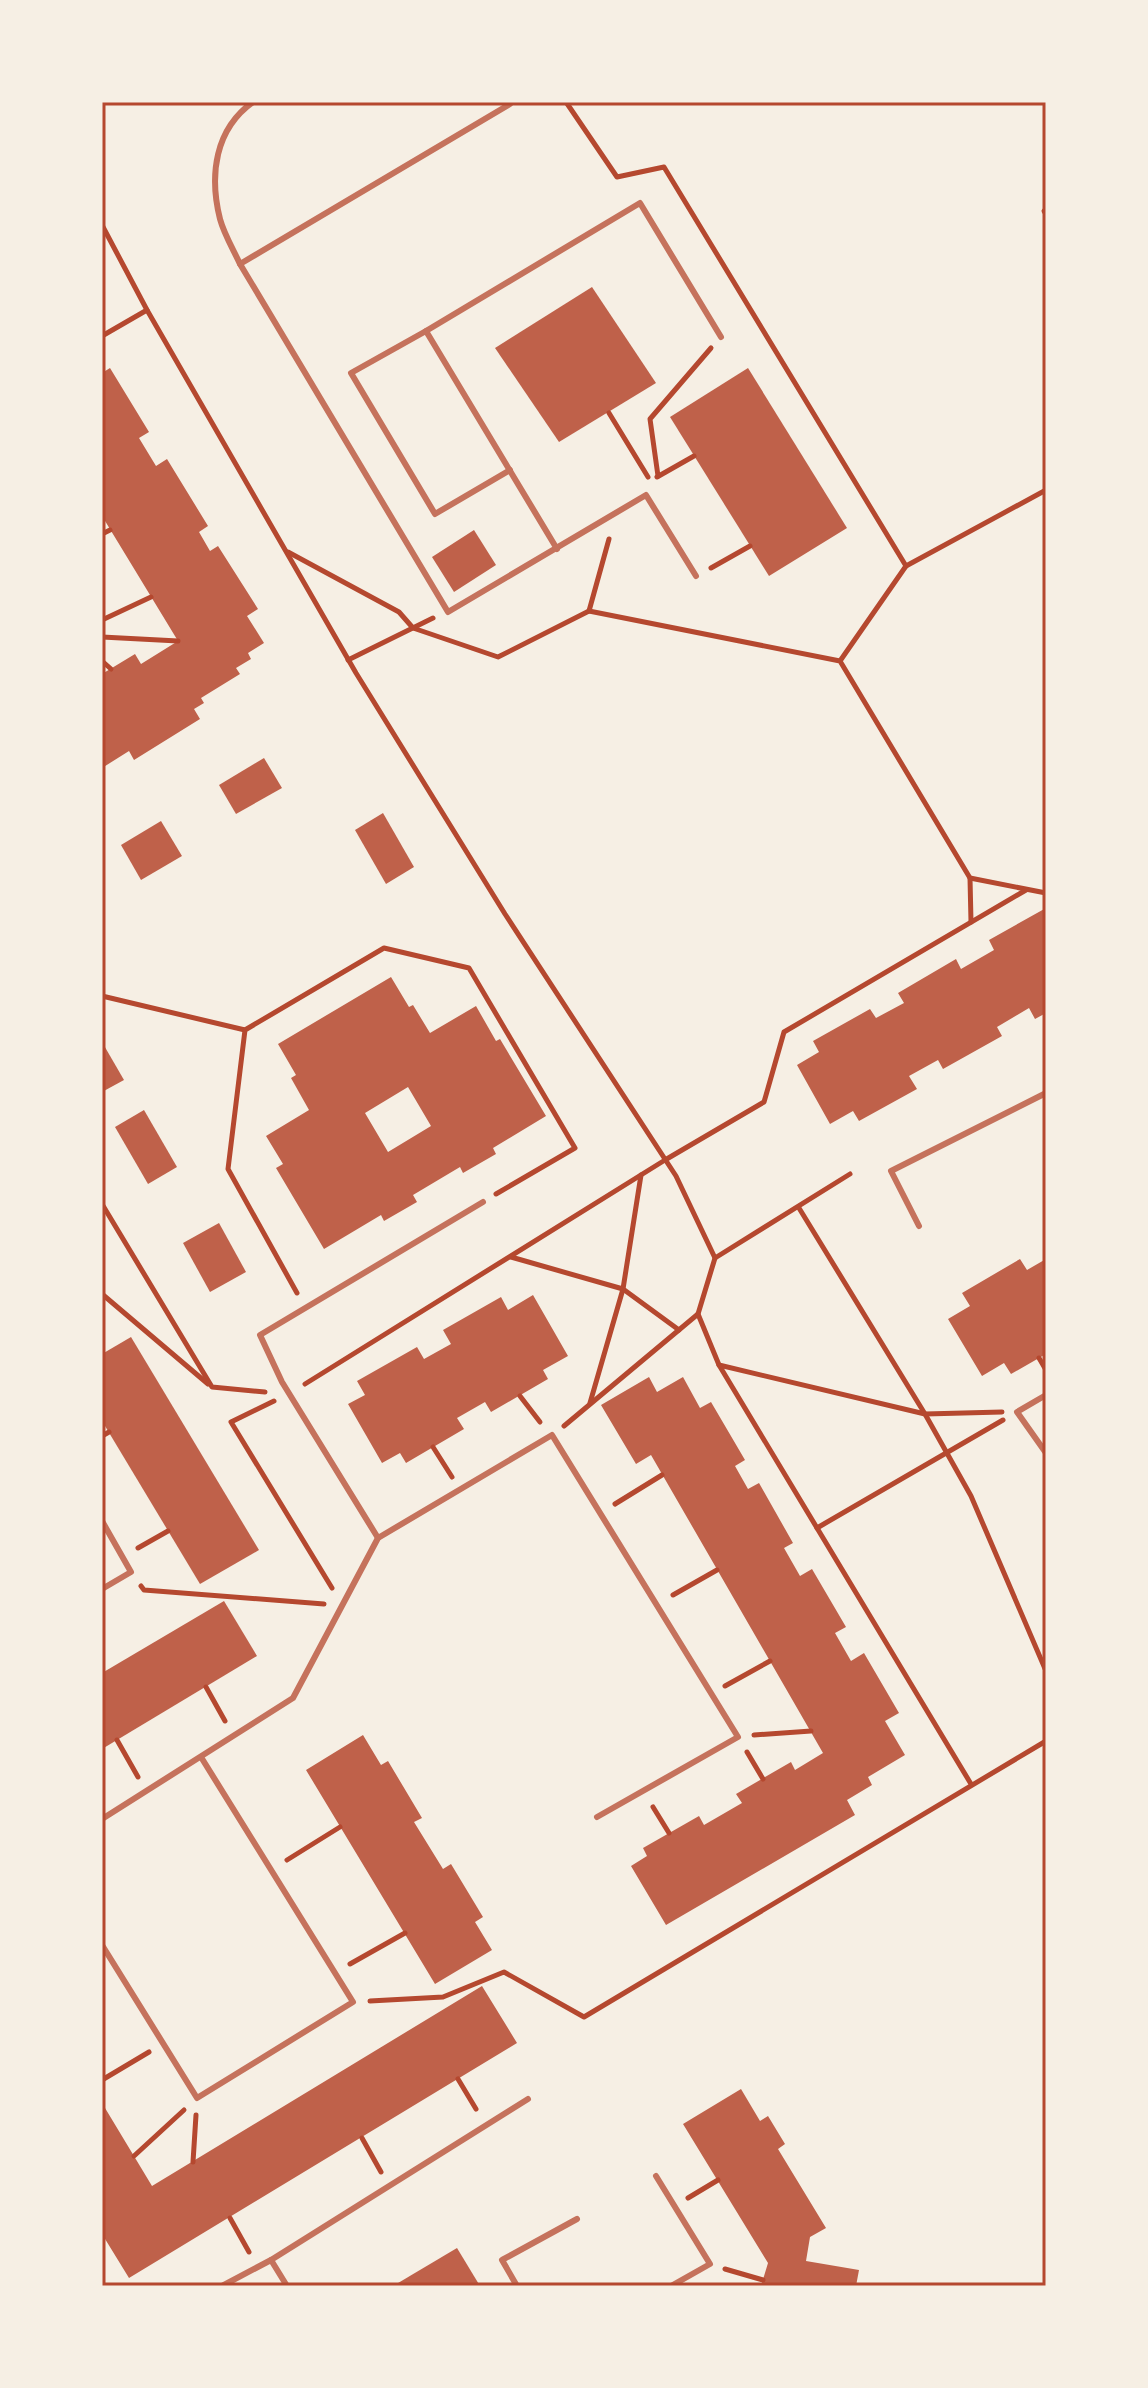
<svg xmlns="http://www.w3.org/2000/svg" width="1148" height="2388" font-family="'Fira Sans Condensed',sans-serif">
<rect width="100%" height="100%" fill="#f6efe4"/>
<g fill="#bf614a" fill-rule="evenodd">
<polygon points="592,287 656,383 559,442 495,348"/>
<polygon points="110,368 149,432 139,438 156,466 167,459 208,526 199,532 210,551 218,546 258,609 247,616 264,643 248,653 251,659 236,668 240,674 201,698 204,703 194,709 200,719 134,760 129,751 102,768 102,674 135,654 141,664 178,641 102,516 102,373"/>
<polygon points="748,368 847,528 769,576 670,417"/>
<polygon points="474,530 496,565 454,592 432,557"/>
<polygon points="264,758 282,788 236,814 219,785"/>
<polygon points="383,813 414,867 386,884 355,830"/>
<polygon points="161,821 182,856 141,880 121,845"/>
<polygon points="1046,908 1046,1013 1035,1019 1029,1008 997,1027 1002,1036 943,1069 938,1060 909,1076 917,1089 859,1121 853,1111 830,1124 797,1065 819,1052 813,1041 870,1009 876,1018 904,1003 898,993 956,959 961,969 994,950 989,940"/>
<path d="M391,977l18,30 4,-2 17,28 46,-27 20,35 4,-2 46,77 -53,32 3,6 -33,19 -3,-6 -47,28 4,7 -33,19 -3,-6 -57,34 -48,-81 7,-4 -17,-28 43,-26 -18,-32 5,-3 -18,-31zM408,1087l23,39 -43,26 -23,-39z"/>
<polygon points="102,1042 124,1080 102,1092"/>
<polygon points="144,1110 177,1167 148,1184 115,1127"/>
<polygon points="219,1223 246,1272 210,1292 183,1243"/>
<polygon points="1020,1259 1027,1270 1046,1259 1046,1354 1011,1374 1004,1363 982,1376 948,1319 970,1306 962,1293"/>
<polygon points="533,1295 568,1356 543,1370 548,1379 491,1412 485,1402 457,1418 464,1429 406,1463 400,1453 382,1463 348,1404 365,1395 357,1381 417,1347 424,1359 451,1344 443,1330 501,1297 508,1310"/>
<polygon points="131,1337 259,1550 200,1584 102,1421 102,1354"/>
<polygon points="649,1377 657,1392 683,1377 700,1408 711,1402 745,1460 735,1466 748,1489 759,1483 793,1543 784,1548 800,1576 812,1569 846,1627 835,1633 851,1661 864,1653 899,1713 885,1721 905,1755 868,1777 872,1785 847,1800 855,1815 666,1925 631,1866 647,1856 643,1848 699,1816 704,1825 742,1803 736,1794 791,1762 795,1770 823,1753 651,1455 636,1464 601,1405"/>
<polygon points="224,1601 257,1656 102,1749 102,1673"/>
<polygon points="363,1735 381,1765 388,1761 422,1818 414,1822 443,1869 451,1864 483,1917 475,1922 492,1950 435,1984 306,1770"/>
<polygon points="482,1986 517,2043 129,2278 102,2234 102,2103 152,2186"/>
<polygon points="741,2089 760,2121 768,2116 785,2144 778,2149 826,2228 810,2237 806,2261 859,2270 856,2286 761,2286 768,2263 683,2124"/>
<polygon points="457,2248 480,2286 393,2286"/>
</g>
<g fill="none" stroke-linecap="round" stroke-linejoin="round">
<g stroke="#b5482f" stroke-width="5">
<polyline points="566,102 617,177 664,167 906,566"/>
<polyline points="1046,209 1044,211 1046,214"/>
<polyline points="102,225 147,310 356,673 505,914 676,1176 715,1258 698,1314 564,1426"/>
<polyline points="102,336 147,310"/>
<polyline points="609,413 648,477"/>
<polyline points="658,476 650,419 711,348"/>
<polyline points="657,477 694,456"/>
<polyline points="102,534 110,530"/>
<polyline points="288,552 399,612 413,628 498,657 589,611 840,661 970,878 1046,893"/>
<polyline points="711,568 750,546"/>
<polyline points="589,611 609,539"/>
<polyline points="102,620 151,597"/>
<polyline points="102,637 178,641"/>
<polyline points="348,660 433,618"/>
<polyline points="102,661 111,669"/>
<polyline points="840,661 906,566 1046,490"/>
<polyline points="970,878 971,922"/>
<polyline points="102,996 245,1030"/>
<polyline points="102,1204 212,1387 265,1392"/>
<polyline points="799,1208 925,1414 971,1496 1046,1671"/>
<polyline points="511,1257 623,1289 679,1330"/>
<polyline points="715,1258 850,1174"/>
<polyline points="297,1293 228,1169 245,1030 384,948 469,968 575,1148 496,1194"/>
<polyline points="102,1294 208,1384"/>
<polyline points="698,1314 719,1365 925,1414 1002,1412"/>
<polyline points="1039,1358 1046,1370"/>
<polyline points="719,1365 971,1784"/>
<polyline points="305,1384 665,1160 764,1102 784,1032 1026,890"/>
<polyline points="520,1396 540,1422"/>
<polyline points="274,1401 231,1422 332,1588"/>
<polyline points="590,1403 623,1289 641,1175"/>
<polyline points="102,1436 109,1432"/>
<polyline points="433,1447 452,1477"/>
<polyline points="615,1504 662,1475"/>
<polyline points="817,1528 1003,1420"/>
<polyline points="138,1548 168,1531"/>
<polyline points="141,1586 144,1590 324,1604"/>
<polyline points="673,1595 717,1570"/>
<polyline points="725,1686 770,1661"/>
<polyline points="206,1687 225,1721"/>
<polyline points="754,1735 811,1731"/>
<polyline points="117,1740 138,1777"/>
<polyline points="747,1752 763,1779"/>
<polyline points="653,1807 669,1833"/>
<polyline points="287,1860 340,1827"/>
<polyline points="350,1964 405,1933"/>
<polyline points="370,2001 443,1997 504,1972 584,2017 1046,1741"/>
<polyline points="458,2079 476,2109"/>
<polyline points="102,2080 149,2052"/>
<polyline points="362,2138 381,2172"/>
<polyline points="134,2156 184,2110"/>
<polyline points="193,2162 196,2115"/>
<polyline points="688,2198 718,2180"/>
<polyline points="230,2218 249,2252"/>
<polyline points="725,2269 763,2280"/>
</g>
<g stroke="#c5725c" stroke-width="6">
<path d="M253,102c-38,27 -44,73 -33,117 4,15 13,30 20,45l208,348 198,-117 50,81"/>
<polyline points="240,264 510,104"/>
<polyline points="426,331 351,373 435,514 510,470"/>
<polyline points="557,549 426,331 640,203 721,337"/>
<polyline points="919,1226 891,1171 1046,1093"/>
<polyline points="1046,1395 1017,1412 1046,1453"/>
<polyline points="102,1521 131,1572 102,1589"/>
<polyline points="378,1538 282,1382 260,1335 483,1202"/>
<polyline points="102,1819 293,1698 378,1538 552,1435 738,1737 597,1817"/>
<polyline points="102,1945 197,2098 353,2002 201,1757"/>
<polyline points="656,2176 710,2264 671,2286"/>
<polyline points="271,2260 287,2286"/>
<polyline points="222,2286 271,2260 528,2099"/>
<polyline points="517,2286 502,2260 577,2219"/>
</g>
</g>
<rect width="1148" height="2388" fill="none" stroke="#f6efe4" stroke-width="208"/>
<rect x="104" y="104" width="940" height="2180" fill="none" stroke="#b5482f" stroke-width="3"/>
</svg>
